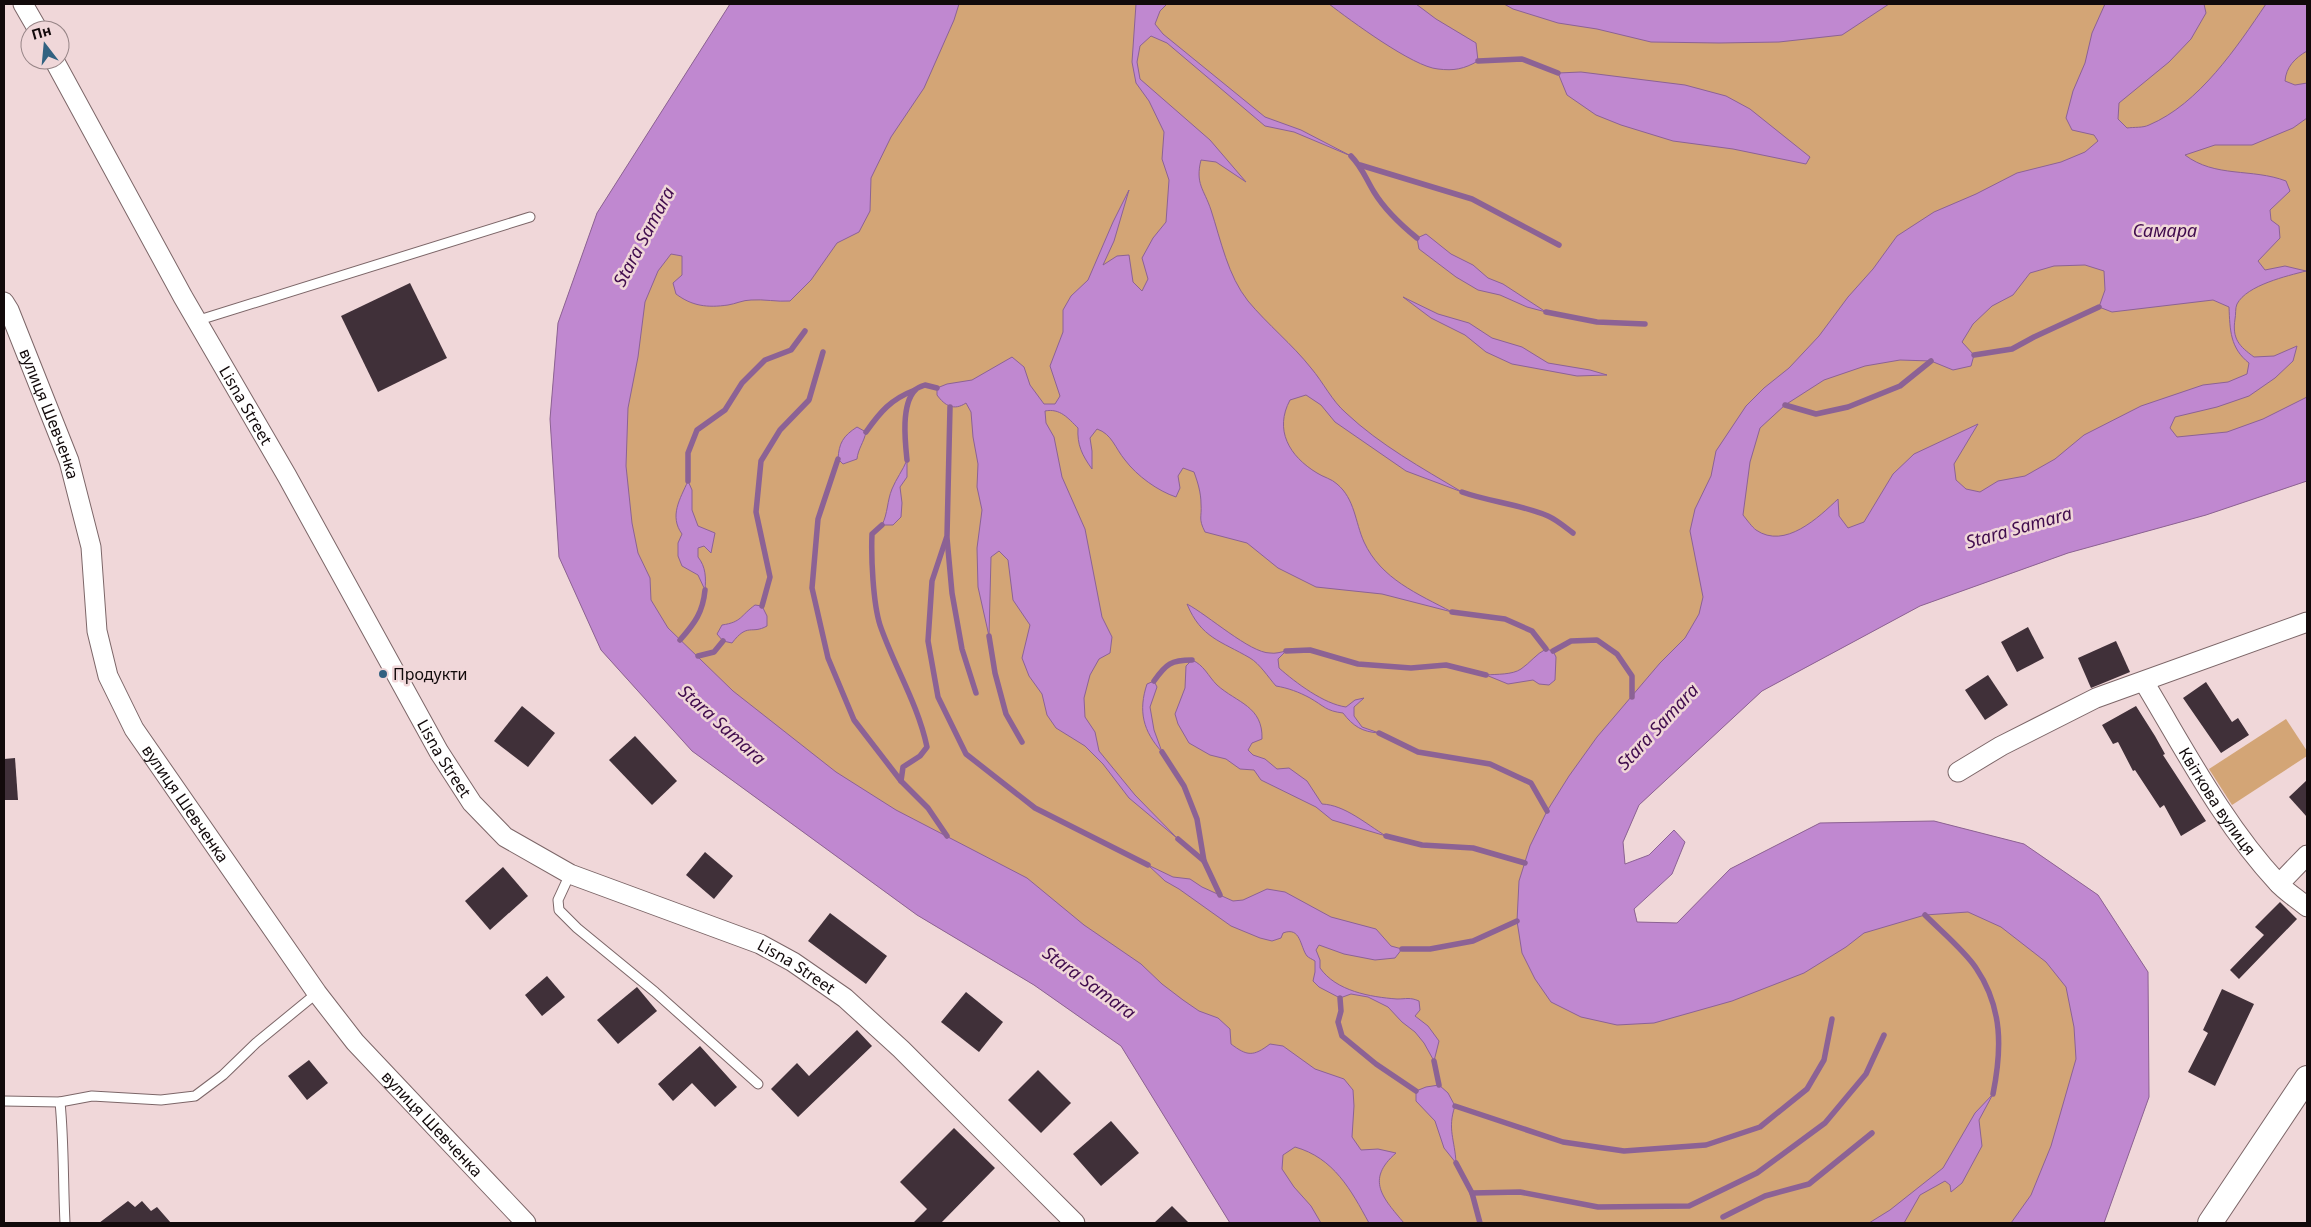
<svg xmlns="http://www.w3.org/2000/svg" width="2311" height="1227" font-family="'Noto Sans',sans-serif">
<rect width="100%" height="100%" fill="#f0d7d9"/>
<g fill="#d3a576">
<polygon points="730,4 2307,4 2307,481 2206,515 2068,553 1920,606 1762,691 1639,805 1623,842 1625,864 1637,922 1677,923 1730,869 1820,823 1934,821 2024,844 2098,895 2148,972 2149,1097 2104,1223 1230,1223 1121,1046 1034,985 917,915 692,751 601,650 559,557 550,419 558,323 597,213"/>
<polygon points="2286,719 2307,751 2307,756 2232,805 2209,769"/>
</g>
<g fill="#c088d0" stroke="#8c6295" fill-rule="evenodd">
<path d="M730,4h229l-5,16 -30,68 -33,49 -20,41 -1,33 -11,21 -22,11 -26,37 -21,21c-13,1 -26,-2 -39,-1 -8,0 -16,4 -23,5 -21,3 -36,1 -52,-11l-3,-11 9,-8v-19l-11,-2 -13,17 -13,31 -7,55 -10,51 -2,58 6,57 6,30 12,25 1,22 17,28 65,63 103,81 60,38 131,68 57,47 57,39 21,20 21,16 16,11 19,7 12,11 1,15c16,12 22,13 39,0l13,2 32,23 29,10 9,11 1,16 -2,31 9,13 17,-1 18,4c-31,27 -13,45 8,70h-35c-18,-33 -35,-65 -74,-76l-12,8 -1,14 12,18 17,19 10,17h-91l-109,-177 -87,-61 -117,-70 -225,-164 -91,-101 -42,-93 -9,-138 8,-96 39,-110z"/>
<path d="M1136,4h31l-7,7 -5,13 8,10 102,83 36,13 50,26 -57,-24 -29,-6 -98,-83 -16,-7 -11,10 -3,16 3,17 70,61 36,42 -30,-20 -15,-2c-6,24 3,29 10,50 10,31 17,66 37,91 20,24 44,43 63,67 12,14 21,33 35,45 34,32 76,55 116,79l-56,-21 -71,-49 -14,-17 -15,-10 -16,5c-16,30 -1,56 27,73 6,4 15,6 20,11 18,15 18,38 27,58 17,37 54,52 88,70l-70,-18 -66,-7 -38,-19 -31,-25 -42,-11c-7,-14 -3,-14 -4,-28 0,-11 -3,-21 -7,-32l-11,-4 -5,8 2,12 -4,9c-18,-6 -39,-21 -51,-37 -10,-12 -13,-26 -28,-31l-7,9 2,13v18c-10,-14 -15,-24 -14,-41 -10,-10 -18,-20 -33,-17l1,12 8,14 8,40 23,52 17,88 10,20 -2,16 -11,6 -9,16 -6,23 1,19 10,15 4,19 36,44 43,44 -49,-41 -26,-34 -18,-18 -29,-18 -9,-13 -5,-21 -13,-18 -7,-18 8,-33 -17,-25 -5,-40 -9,-9 -8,6 -2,79 -11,-49 -1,-39 5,-38 -5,-23 1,-23 -5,-27 -2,-25 -5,-9c-12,8 -21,3 -29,-8v-7l10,-4 25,-4 40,-23 12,10 6,18 14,19h11l5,-8 -10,-30 13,-34v-22l8,-14 17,-16 25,-58 16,-32 -15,51 -11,24 14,-9 12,-1 4,27 9,9 6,-12 -6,-21 11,-20 13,-16 3,-42 -7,-21 2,-27 -15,-31 -13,-18 -4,-21z"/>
<path d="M1329,4h87l20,15 40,24 2,18c-14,8 -24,10 -40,8 -25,-2 -88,-49 -109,-65z"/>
<polygon points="1504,4 1889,4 1842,35 1779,42 1719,43 1651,42 1597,29 1558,23 1513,9"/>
<path d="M2105,4h99l2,9 -15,26 -22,23 -50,41 -1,16 9,9c7,-1 16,0 22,-3 50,-21 88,-78 117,-121h41v47c-12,7 -21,16 -22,30l10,4 12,-2v35l-14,10 -41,17h-37l-30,10c30,23 67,13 101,26l4,10 -20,19 1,10 8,6 1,12 -22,23 7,9 20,-4 21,5c-19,5 -59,14 -69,33 -2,4 -1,11 -2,15 -3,20 4,27 19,38l20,-1 23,-10 -4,15 -18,17 -26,18 -32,11 -42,10 -5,11 7,9 50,-5 36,-13 44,-22v84l-101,34 -138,38 -148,53 -158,85 -123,114 -16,37 2,22 24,-9 25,-25 11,12 -13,32 -38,35 3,13 40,1 53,-54 90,-46 114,-2 90,23 74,51 50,77 1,125 -45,126h-93l20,-28 20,-49 25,-87 -2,-32 -8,-40 -20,-25 -45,-35 -33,-15 -43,3 -61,18 -18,14 -42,26 -72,28 -78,22 -37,2 -36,-8 -30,-15 -16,-23 -13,-26 -5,-32 2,-40 11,-35 17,-35 22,-35 28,-39 63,-74 25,-25 14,-24 4,-17 -13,-66 5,-22 16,-33 5,-25 30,-45 18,-18 25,-20 30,-32 29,-39 25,-28 24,-33 37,-24 42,-18 41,-21 44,-11 24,-10 13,-11 -4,-6 -22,-5 -6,-12 7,-27 12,-28 7,-30zM2085,265l19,6 1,19 -6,17 13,5 101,-12 16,7c1,23 1,41 20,56l-2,11 -19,8 -25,3 -62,21 -57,29 -29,24 -30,17 -27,5 -18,11 -14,-3 -10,-9 -2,-16 24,-40 -64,30 -21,20 -29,48 -16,6 -9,-12 -1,-17c-19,18 -53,51 -82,31 -4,-3 -9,-10 -13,-15l7,-53 10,-34 25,-23 39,-25 41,-14 35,-6 31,1 22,9 18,-4 3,-11 -12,-13 11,-18 19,-18 21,-11 17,-22 24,-7z"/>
<polygon points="1581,72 1685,85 1726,96 1750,109 1810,157 1806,164 1733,149 1673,141 1621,125 1596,115 1567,95 1558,73"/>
<polygon points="1426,234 1451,254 1473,265 1488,278 1503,284 1546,312 1527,307 1500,295 1478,290 1456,277 1419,249 1417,238"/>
<polygon points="1403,297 1438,314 1469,323 1492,338 1522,347 1548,363 1590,370 1607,375 1577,376 1512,364 1486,352 1465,335 1431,318"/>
<path d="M857,427l9,5c-2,10 -8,17 -9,27l-14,5 -5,-5c1,-16 5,-23 19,-32z"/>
<path d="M907,460v17l-7,10 2,16 -1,14 -8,8h-11c6,-12 5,-24 10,-36 4,-10 11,-19 15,-29z"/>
<path d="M688,481l4,9v20l6,16 17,7 -4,20 -7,-7 -6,2v9c8,10 8,21 7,33l-7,-15 -16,-9 -4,-10v-13l4,-9c-13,-18 -2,-35 6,-53z"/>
<path d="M1187,604c21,11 63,49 83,49 5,1 11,-1 16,-2l-8,8 1,9c17,15 45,36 67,39l9,-7 9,-2 -10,9v9l8,11 17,6c-17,-1 -26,-7 -36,-20 -17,-2 -19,-7 -33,-15 -11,-6 -22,-10 -34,-12 -8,-9 -16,-22 -26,-28 -29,-17 -49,-20 -63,-54z"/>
<path d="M755,605l7,1 5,10v10c-16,9 -19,-4 -35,17l-9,-2 -6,-7 5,-9c20,-3 18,-9 33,-20z"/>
<path d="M1546,649l7,2 3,6 -1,23 -6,5 -10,-1 -6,-4 -25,4 -22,-9c11,-1 26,0 35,-6 9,-6 15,-15 25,-20z"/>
<path d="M1192,660c12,5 16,16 25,25 20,18 46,21 45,54l-10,4 -4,7 5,5 12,4 12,10 12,-1 18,13 15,23c23,1 44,20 64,32l-54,-16 -16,-13 -55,-27 -7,-10 -14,-1 -14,-10 -16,-4 -21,-12 -11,-19 -3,-10 10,-26 1,-22z"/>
<path d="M1154,681l3,6 -7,20 4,23 8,22c-19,-21 -24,-41 -15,-68z"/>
<path d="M1148,865l25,12 17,2 12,8 31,14 10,-1 24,-11 18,3 46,25 45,12 15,17 11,3 -7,9 -20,2 -31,-6 -25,-9 -3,5 4,10v8c16,23 50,29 77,31 9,0 13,-2 22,2l1,9 -5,6 13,10 11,15 -5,20 -10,-18 -9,-11 -13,-10 -14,-15 -20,-10 -17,-3 -11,4 -21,-11 -6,-6 2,-9v-11c-3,-2 -6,-3 -8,-5 -7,-9 -6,-30 -24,-23l-2,5 -9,3 -12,-3 -29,-12 -52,-37 -14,-8z"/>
<path d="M1439,1085l9,8 7,13c-8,23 0,34 1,57l-12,-15 -9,-27 -19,-20v-10l10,-4z"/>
<polygon points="1993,1094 1979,1120 1982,1146 1962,1183 1951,1192 1950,1185 1945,1181 1920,1195 1904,1223 1869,1223 1890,1210 1943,1168 1975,1113"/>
</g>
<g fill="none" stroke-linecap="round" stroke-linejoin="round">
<g stroke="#8c6295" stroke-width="5.5">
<polyline points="1478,61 1522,59 1558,73"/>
<path d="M1351,156c11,11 15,23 23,36 11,18 27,33 43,46"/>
<polyline points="1360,165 1472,199 1559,245"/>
<polyline points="1546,312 1597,322 1645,324"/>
<polyline points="1974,355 2012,349 2034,337 2099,307"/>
<polyline points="1785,405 1816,414 1848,407 1900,386 1931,361"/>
<polyline points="950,407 947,536 932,581 928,641 938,697 966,754 1035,808 1148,865"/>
<path d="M866,432c14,-20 25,-33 49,-42"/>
<polyline points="838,459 818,519 812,588 828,658 854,720 901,781 928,808 947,836"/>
<path d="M907,460c-2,-19 -6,-55 8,-70 2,-2 7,-4 10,-5l12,3"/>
<polyline points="688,481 688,453 697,430 725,410 742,383 765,360 791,350 805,331"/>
<path d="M1462,492c28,10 58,12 86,24 9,4 17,11 25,17"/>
<path d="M882,525l-10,9c-1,23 1,69 8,91 14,41 38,79 47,122l-7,9 -17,11 -2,14"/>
<polyline points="947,538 952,593 962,649 976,693"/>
<polyline points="762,606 770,577 756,512 761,461 780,430 809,400 823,352"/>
<polyline points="1452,612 1505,619 1532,631 1546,649"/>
<polyline points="989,636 995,673 1006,714 1022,742"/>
<path d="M680,640c15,-17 23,-28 25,-50"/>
<polyline points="1286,651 1310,650 1358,664 1411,668 1446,665 1486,675"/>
<polyline points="1553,651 1571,641 1597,640 1617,654 1632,676 1632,697"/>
<polyline points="698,656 714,652 723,641"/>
<path d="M1154,681c12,-17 17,-21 38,-21"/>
<polyline points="1379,733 1418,752 1490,764 1531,783 1547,811"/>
<polyline points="1162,752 1184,786 1197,819 1204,861"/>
<polyline points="1386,836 1422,845 1473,848 1525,863"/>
<polyline points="1178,839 1204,861 1220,895"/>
<path d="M1925,915c14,14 41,37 51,53 27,40 26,81 17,126"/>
<polyline points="1402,949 1430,949 1473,941 1517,921"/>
<polyline points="1340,998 1341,1011 1338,1022 1342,1036 1376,1064 1416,1091"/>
<polyline points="1434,1061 1439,1085"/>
<polyline points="1455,1106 1563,1142 1624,1151 1706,1145 1760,1127 1807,1089 1824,1060 1832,1019"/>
<polyline points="1456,1163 1472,1193 1480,1223"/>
<polyline points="1472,1193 1520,1192 1598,1207 1689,1206 1757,1173 1825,1123 1866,1074 1884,1035"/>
<polyline points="1723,1217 1765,1196 1809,1184 1872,1133"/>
</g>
</g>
<g fill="#403039">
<polygon points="410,283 447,358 378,392 341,316"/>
<polygon points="2028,627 2044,658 2017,672 2001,642"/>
<polygon points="2116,641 2130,672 2091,688 2078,658"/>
<polygon points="1988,675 2008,705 1985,720 1965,690"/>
<polygon points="2206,682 2232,722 2238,718 2249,735 2221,753 2183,698"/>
<polygon points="522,706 555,733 528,767 494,741"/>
<polygon points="2136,706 2155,736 2165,754 2163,755 2206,821 2181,836 2164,805 2160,808 2135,770 2133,771 2118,742 2113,744 2102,725"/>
<polygon points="635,736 677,781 652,805 609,760"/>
<polygon points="15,758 18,800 4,800 4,759"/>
<polygon points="2307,780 2307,817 2289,797"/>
<polygon points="705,852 733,876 714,899 686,875"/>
<polygon points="503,867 528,896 490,930 465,901"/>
<polygon points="2280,902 2297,919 2239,979 2230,970 2264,935 2255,927"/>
<polygon points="830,913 887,956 866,984 808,941"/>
<polygon points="547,976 565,997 542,1016 525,995"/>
<polygon points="637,987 657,1011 618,1044 597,1020"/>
<polygon points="2222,989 2254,1004 2215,1086 2188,1072 2208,1033 2203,1030"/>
<polygon points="966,992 1003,1022 979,1052 941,1022"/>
<polygon points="857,1030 872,1046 798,1117 771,1089 797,1063 809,1076"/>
<polygon points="700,1046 737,1087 715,1107 692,1083 673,1101 658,1084"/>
<polygon points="309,1060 328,1083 307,1100 288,1076"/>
<polygon points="1038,1070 1071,1103 1041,1133 1008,1100"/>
<polygon points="1111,1121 1139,1153 1101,1186 1073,1154"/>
<polygon points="954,1128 995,1168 941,1223 913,1223 927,1209 900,1182"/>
<polygon points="128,1201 135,1207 142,1201 151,1211 157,1207 171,1223 99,1223"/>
<polygon points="1172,1206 1189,1223 1154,1223"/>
</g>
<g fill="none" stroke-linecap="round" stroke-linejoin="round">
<defs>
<g id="service">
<polyline points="196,321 530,217"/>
<polyline points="570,874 558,900 559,910 577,928 655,992 758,1084"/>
<polyline points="4,1101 60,1102 92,1096 161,1100 195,1096 223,1075 256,1043 317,993"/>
<path d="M60,1102c4,41 3,81 5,121"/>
</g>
<g id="minor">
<polyline points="23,4 38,30"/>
<path id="s1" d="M54,60l129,237 104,179 152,276 33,51 33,34 65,37 190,70 33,18 52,36 56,51 174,174"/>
<path id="s2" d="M4,302l5,8 60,151 22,86 6,84 11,45 26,53 183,264 38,49 171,181"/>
<path id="s3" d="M2144,682c41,68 79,142 134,201 8,9 20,16 29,24"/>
<polyline points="1958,772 2001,746 2096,698 2307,622"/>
<polyline points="2279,884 2307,855"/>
</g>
<polyline id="tertiary" points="2210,1223 2307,1078"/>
</defs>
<use href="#service" stroke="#7c6668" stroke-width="11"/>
<use href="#minor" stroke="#7c6668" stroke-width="21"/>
<use href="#tertiary" stroke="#7c6668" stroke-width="26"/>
<use href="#service" stroke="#fff" stroke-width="9"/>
<use href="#minor" stroke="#fff" stroke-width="19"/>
<use href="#tertiary" stroke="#fff" stroke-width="24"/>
</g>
<circle fill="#326281" stroke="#f0d7d9" stroke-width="2" cx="383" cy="674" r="5"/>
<g text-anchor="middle" stroke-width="5" stroke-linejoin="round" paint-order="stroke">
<g font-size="16" fill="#120a0b" stroke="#f0d7d9">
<text dy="6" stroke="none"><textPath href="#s1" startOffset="395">Lisna Street</textPath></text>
<text dy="6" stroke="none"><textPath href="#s2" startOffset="121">вулиця Шевченка</textPath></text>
<text dy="6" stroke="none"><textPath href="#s1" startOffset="800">Lisna Street</textPath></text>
<text dy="6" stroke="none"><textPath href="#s3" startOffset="140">Квіткова вулиця</textPath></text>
<text dy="6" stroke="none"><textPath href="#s2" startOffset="541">вулиця Шевченка</textPath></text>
<text dy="6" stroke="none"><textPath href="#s1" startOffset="1220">Lisna Street</textPath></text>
<text dy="6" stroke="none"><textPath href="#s2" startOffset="946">вулиця Шевченка</textPath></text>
</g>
<g font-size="16" fill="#120a0b" stroke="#f0d7d9" text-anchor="start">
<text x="393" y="680">Продукти</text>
</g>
<g font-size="18" font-style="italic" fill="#400b4d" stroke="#f0d7d9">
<text x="2165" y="237">Самара</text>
<text transform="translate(644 237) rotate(-62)" y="6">Stara Samara</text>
<text transform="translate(2019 528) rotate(-16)" y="6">Stara Samara</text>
<text transform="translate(722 725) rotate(42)" y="6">Stara Samara</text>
<text transform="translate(1658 727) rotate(-47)" y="6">Stara Samara</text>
<text transform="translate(1089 983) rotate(36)" y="6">Stara Samara</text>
</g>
</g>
<rect width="2311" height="1227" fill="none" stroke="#120a0b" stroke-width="10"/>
<g transform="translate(45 45) rotate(344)"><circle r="24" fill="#f0d7d9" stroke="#978587"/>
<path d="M0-4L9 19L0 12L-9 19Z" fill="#326281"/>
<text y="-8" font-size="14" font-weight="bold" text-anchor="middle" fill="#120a0b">Пн</text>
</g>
</svg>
